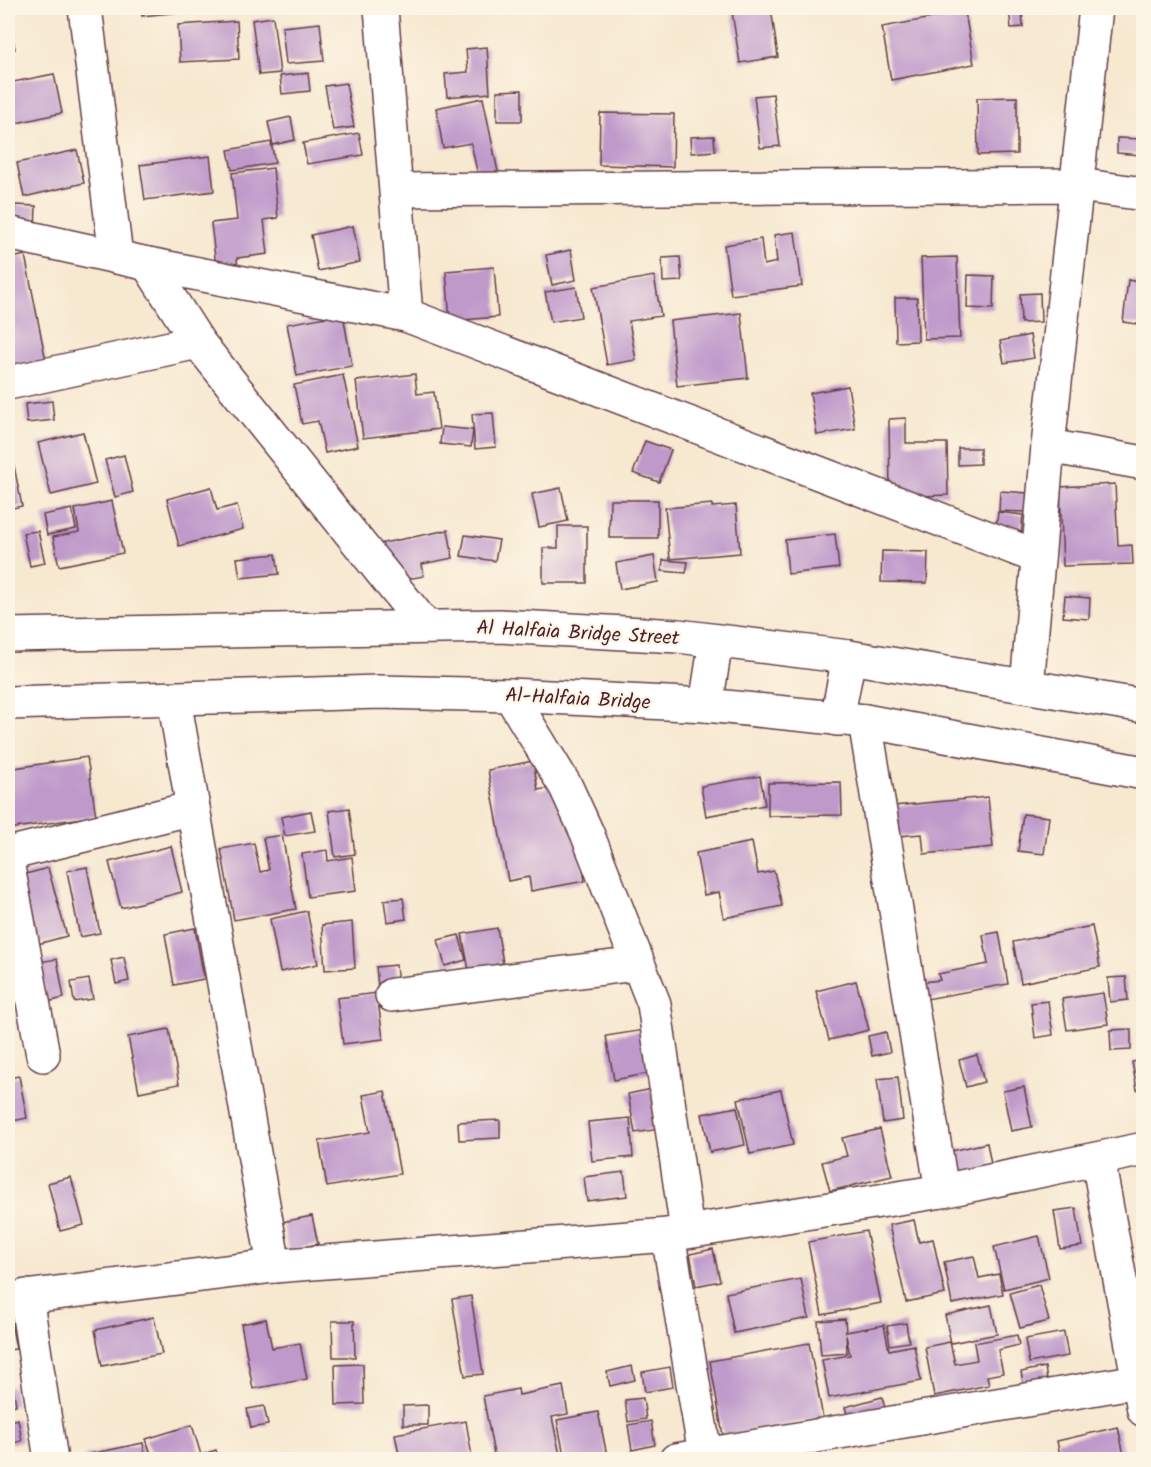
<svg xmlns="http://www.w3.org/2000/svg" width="1151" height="1467" font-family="Kalam,sans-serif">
<rect width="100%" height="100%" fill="#fcf5e5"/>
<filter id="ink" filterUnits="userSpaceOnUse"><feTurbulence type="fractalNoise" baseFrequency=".0167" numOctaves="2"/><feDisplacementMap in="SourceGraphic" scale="12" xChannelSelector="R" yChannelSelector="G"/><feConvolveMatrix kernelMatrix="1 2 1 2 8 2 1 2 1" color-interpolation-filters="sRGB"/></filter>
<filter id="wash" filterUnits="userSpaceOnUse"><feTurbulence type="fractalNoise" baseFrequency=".008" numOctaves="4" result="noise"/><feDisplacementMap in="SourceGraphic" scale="24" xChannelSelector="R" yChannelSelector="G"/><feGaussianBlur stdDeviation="1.35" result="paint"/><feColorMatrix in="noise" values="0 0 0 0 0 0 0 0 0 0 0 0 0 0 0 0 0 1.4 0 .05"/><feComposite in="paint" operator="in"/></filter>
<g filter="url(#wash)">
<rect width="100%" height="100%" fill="#f7e8d0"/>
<g id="blocks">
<g fill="#be99ca">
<polygon points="141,8 209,8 209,9 142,16"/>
<polygon points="771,8 778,57 740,63 732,12"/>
<polygon points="1009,8 1022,8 1023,27 1011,28"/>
<polygon points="965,12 974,64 891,80 882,27"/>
<polygon points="273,17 280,73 259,75 252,20"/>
<polygon points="237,21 239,59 180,62 178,25"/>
<polygon points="320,23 324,61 286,64 282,27"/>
<polygon points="8,29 11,29 15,49 8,50"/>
<polygon points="487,47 490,93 447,97 445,74 468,72 466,49"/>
<polygon points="308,73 310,91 282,94 280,76"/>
<polygon points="54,74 62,113 12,124 8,83"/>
<polygon points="346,83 354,127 333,130 325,86"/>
<polygon points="522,90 522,121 497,121 497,91"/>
<polygon points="773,94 780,146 760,148 754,96"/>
<polygon points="1017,97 1017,154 978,155 977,98"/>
<polygon points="483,98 500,182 480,186 471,143 443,148 436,108"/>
<polygon points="600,113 674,114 673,167 599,165"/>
<polygon points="291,117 295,140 273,145 268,122"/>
<polygon points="359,133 363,155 307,164 303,143"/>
<polygon points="714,136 715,151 691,153 690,137"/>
<polygon points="1117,138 1143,139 1142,155 1117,153"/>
<polygon points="271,142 275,163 232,170 228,150"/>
<polygon points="77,150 84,183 24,197 17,163"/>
<polygon points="210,156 214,191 145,200 140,165"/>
<polygon points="273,168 278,218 264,220 268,254 237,258 238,272 217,275 211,223 237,220 232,173"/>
<polygon points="15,205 36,206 35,232 14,231"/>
<polygon points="353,226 360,262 318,271 311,235"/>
<polygon points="795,232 802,286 731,295 724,245 761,239 764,265 777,262 774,235"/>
<polygon points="571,250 576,280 552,285 546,255"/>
<polygon points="1142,254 1144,254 1144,325 1123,322 1128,280 1139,282"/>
<polygon points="25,255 46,361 8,368 8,259"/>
<polygon points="680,257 682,281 663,282 662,258"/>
<polygon points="957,257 960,338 924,339 921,258"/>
<polygon points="494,267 498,317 450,321 446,271"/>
<polygon points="968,275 994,276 993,309 967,308"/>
<polygon points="654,276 661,316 629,321 636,360 607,365 593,287"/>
<polygon points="576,287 581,317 551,322 545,292"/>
<polygon points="1040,293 1041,322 1021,323 1020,294"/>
<polygon points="895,298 917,298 918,341 896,342"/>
<polygon points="741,313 748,378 677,386 670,321"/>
<polygon points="343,314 352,366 297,376 287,324"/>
<polygon points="1030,335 1034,358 1004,363 1000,341"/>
<polygon points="415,374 417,394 434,392 439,429 363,438 356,381"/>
<polygon points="343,375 358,446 325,453 318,421 302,424 294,385"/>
<polygon points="848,386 855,429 817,435 810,393"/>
<polygon points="52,401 54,420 27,423 25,404"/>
<polygon points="493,413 496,447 475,449 472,414"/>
<polygon points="906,418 906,443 947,443 948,495 890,497 889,419"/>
<polygon points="442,427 473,430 471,447 440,444"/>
<polygon points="83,432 96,484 51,495 38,443"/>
<polygon points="8,436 22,506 8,509"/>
<polygon points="645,441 671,450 659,482 633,473"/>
<polygon points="958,448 980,448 980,464 958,465"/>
<polygon points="124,455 133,492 115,497 105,460"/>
<polygon points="1115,484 1118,546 1132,545 1133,564 1063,566 1060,487"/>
<polygon points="211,487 217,510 237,505 243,529 179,546 167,499"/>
<polygon points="561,488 568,521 539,527 532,494"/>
<polygon points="1000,491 1028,493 1027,512 999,511"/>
<polygon points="610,500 658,500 658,538 609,538"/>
<polygon points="112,501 123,553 59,566 53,537 79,532 75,509"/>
<polygon points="712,504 712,507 736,505 740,553 670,559 665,508"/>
<polygon points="72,509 76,529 47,535 43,515"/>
<polygon points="998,512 1023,515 1020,546 994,543"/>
<polygon points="558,526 587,526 587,583 543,583 543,548 558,548"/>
<polygon points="448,530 453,558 422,564 424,576 386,583 378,544"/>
<polygon points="38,531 45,563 30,566 23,533"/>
<polygon points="835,534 839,568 788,574 785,540"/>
<polygon points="465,535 499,540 495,561 461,556"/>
<polygon points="882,551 928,552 927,583 881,582"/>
<polygon points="276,554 279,574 240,578 237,558"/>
<polygon points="654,556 658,582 620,589 616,563"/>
<polygon points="663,560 688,562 686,573 662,571"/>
<polygon points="1065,596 1090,598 1089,619 1063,617"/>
<polygon points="87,757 96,816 8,829 8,769"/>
<polygon points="533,761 538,790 568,785 585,881 531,891 529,877 508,881 488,770"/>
<polygon points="760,776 765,805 706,816 701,786"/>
<polygon points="841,782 842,815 768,816 768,783"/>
<polygon points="988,797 993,847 924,854 922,834 886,837 883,807"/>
<polygon points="349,808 355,854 335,857 329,811"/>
<polygon points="311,811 315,831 285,836 281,817"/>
<polygon points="1023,814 1049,817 1044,854 1018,851"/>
<polygon points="282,835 296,909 234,920 221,849 254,843 260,872 269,870 263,838"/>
<polygon points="752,842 758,874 774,871 782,906 724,918 719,892 704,895 696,853"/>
<polygon points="171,846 182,892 121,908 109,862"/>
<polygon points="327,850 328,861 352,857 356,891 308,897 302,854"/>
<polygon points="87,867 100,933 80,937 67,871"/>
<polygon points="48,868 67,936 34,945 15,877"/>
<polygon points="403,898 406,919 387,922 384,900"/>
<polygon points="307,911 318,964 280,972 270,919"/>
<polygon points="352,922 355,968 325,970 322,925"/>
<polygon points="1092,926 1100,967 1021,983 1013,942"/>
<polygon points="195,928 204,979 174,985 165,934"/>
<polygon points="497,928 503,963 469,970 462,934"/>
<polygon points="999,932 1008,984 927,999 923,982 940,980 938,974 988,964 983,935"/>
<polygon points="459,935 466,960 445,966 438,940"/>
<polygon points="124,957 129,981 116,984 111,960"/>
<polygon points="57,959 64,998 47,1002 39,962"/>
<polygon points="396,965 398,985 378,987 376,967"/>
<polygon points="1126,977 1128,1000 1110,1002 1108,978"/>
<polygon points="89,979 93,999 74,1002 71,982"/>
<polygon points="856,981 869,1030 829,1040 816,991"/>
<polygon points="377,993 383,1039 343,1044 337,998"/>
<polygon points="1103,993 1108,1024 1067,1030 1062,999"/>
<polygon points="1048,1001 1053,1035 1035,1038 1031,1003"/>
<polygon points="169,1029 179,1084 139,1092 128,1037"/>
<polygon points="1131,1029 1131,1050 1111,1051 1110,1030"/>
<polygon points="644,1030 652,1073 614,1080 606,1036"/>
<polygon points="886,1032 890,1052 872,1056 868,1036"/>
<polygon points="977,1055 984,1082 966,1087 959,1060"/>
<polygon points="1144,1060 1144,1089 1137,1090 1132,1062"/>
<polygon points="19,1076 27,1118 8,1122 8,1078"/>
<polygon points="898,1077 903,1120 883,1123 877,1079"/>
<polygon points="1024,1087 1032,1127 1011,1131 1003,1091"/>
<polygon points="652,1089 660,1129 635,1133 628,1094"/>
<polygon points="781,1090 793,1145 750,1154 738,1099"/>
<polygon points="385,1091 400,1174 327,1187 319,1141 370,1132 363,1095"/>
<polygon points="737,1107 745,1145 710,1152 702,1114"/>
<polygon points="630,1118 633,1157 592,1161 588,1122"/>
<polygon points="500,1120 500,1138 459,1140 458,1122"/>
<polygon points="880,1129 892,1176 830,1191 822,1162 847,1156 842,1138"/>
<polygon points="987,1143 994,1180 955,1188 947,1152"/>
<polygon points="624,1172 627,1196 587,1201 584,1177"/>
<polygon points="71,1177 84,1225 60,1231 48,1183"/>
<polygon points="1076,1208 1082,1246 1060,1249 1054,1211"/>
<polygon points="312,1216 318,1244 288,1250 282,1222"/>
<polygon points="914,1220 919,1242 933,1239 945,1294 906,1302 889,1225"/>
<polygon points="866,1231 881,1303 822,1315 808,1242"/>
<polygon points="1039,1236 1049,1278 1004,1289 994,1247"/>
<polygon points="713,1249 720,1281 696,1286 690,1254"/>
<polygon points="974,1256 979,1278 999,1274 1003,1294 952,1304 944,1262"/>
<polygon points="801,1279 809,1318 734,1333 726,1293"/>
<polygon points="1039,1285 1049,1321 1020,1328 1010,1293"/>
<polygon points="471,1296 483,1374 465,1376 452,1299"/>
<polygon points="991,1305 997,1334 951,1343 945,1315"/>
<polygon points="8,1317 10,1317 16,1349 8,1350"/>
<polygon points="154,1317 162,1354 102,1366 95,1330"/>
<polygon points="266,1319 272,1348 300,1343 307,1379 253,1389 241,1324"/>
<polygon points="845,1319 846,1332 884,1325 889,1350 914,1345 921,1381 829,1398 822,1360 850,1355 846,1335 847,1353 821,1355 818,1321"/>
<polygon points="332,1321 354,1321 355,1357 333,1357"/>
<polygon points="906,1323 909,1342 890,1345 887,1326"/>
<polygon points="1064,1332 1068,1356 1029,1363 1025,1339"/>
<polygon points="1017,1335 1019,1345 998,1350 1003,1373 987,1376 989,1385 934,1396 925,1347 950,1342 955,1364 977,1360 974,1343"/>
<polygon points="809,1343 823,1418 723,1436 710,1361"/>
<polygon points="363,1364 364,1404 336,1405 335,1365"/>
<polygon points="632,1366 635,1380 610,1386 607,1372"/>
<polygon points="670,1367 673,1387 645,1392 642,1372"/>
<polygon points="1045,1367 1049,1395 1026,1399 1021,1372"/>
<polygon points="13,1386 16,1405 8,1407 8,1387"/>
<polygon points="563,1386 568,1414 552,1417 561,1460 495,1460 483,1396 518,1389 519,1395"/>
<polygon points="882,1397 887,1415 850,1425 845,1407"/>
<polygon points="643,1398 646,1419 628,1422 625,1400"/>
<polygon points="428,1405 428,1425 403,1425 403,1406"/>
<polygon points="264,1406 268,1425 251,1428 247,1409"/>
<polygon points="598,1412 608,1460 565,1460 557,1420"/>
<polygon points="18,1419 22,1441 8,1444 8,1421"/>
<polygon points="466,1421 472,1457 400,1460 395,1434"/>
<polygon points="651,1421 655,1445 632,1450 628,1425"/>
<polygon points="192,1425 201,1455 216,1450 219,1460 153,1460 146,1439"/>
<polygon points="1118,1427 1125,1460 1061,1460 1057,1441"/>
<polygon points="143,1443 146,1460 86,1460 85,1455"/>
</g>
</g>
</g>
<g filter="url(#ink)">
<use href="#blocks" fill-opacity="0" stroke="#643d44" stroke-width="1.5"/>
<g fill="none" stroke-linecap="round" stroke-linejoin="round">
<defs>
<g id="minor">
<polyline points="85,8 116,256"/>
<polyline points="381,8 406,315"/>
<polyline points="397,190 1078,185 1144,194"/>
<polyline points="8,233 148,264 406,315 1038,557"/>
<polyline points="148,264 198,342 425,626"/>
<polyline points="8,383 198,342"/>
<polyline points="1048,446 1144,463"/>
<polyline points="1027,686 1048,446 1096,8"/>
<polyline points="510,695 566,787 587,833 654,1004 687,1231"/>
<polyline points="865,721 942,1191"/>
<polyline points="193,808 274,1266"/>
<polyline points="8,854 193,808 174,699"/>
<polyline points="8,867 43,1055"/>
<polyline points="392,995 636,964"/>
<polyline points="1098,1160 1144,1410"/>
<polyline points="668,1235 706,1460"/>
<polyline points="26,1296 51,1460"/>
<polyline points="8,1299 274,1266 668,1235 942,1191 1144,1149"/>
<polyline points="676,1460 1138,1381"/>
</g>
<g id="major">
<polyline points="8,635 499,626 678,636 849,657 1144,706"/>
<polyline points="8,703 379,692 510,695 706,705 865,721 1144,773"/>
<polyline points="706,705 716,641"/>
<polyline points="837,719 849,657"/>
</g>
</defs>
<use href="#minor" stroke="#643d44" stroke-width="36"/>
<use href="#major" stroke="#643d44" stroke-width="36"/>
<use href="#minor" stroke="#fff" stroke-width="33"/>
<use href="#major" stroke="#fff" stroke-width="33"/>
</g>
</g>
<g text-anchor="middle" stroke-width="4.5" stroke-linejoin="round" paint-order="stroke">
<g font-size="20" fill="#4a1f2b" stroke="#fcf5e5">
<text transform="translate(578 632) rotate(3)" y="7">Al Halfaia Bridge Street</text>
<text transform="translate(578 698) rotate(3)" y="7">Al-Halfaia Bridge</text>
</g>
</g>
<rect width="1151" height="1467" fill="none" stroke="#fcf5e5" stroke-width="30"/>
</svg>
